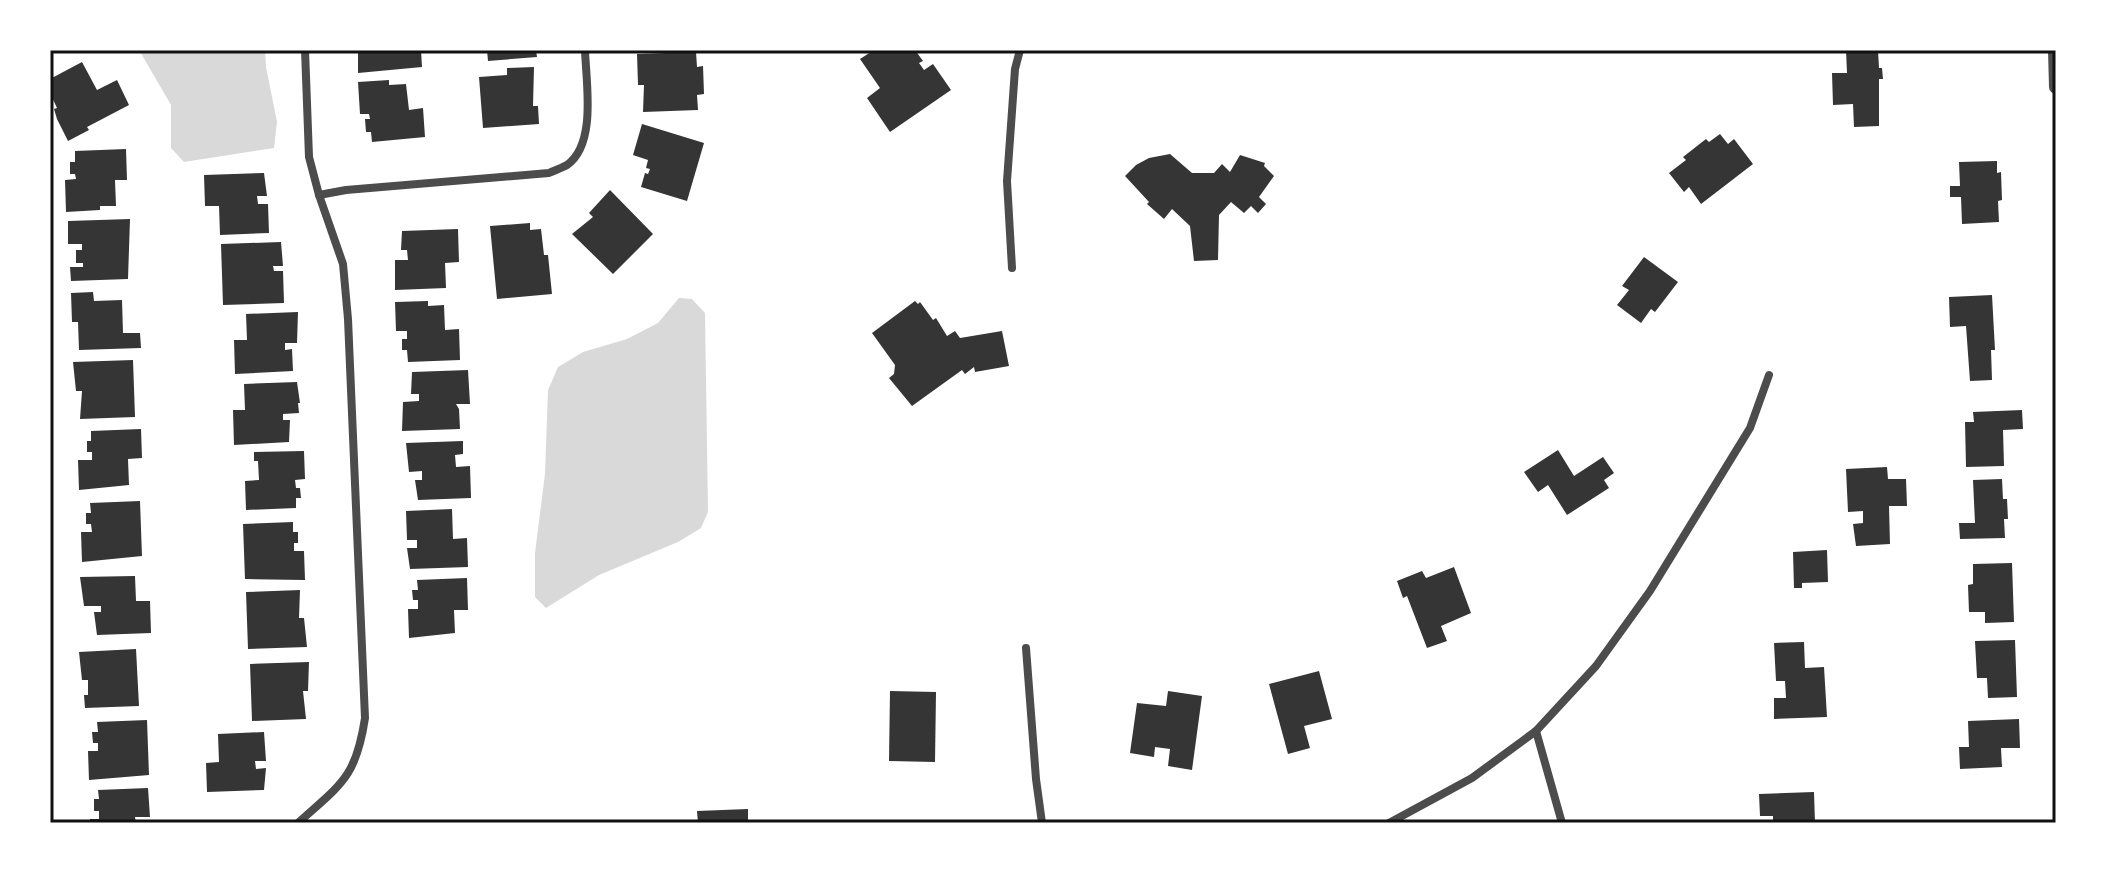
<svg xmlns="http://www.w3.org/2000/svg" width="2106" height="873" font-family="Karla,sans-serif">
<rect width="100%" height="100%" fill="#fff"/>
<g fill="#d9d9d9">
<polygon points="139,50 265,50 266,67 277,122 274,148 184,162 171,148 171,105"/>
<polygon points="679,298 692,299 705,313 708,512 701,528 678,542 599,575 546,608 535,597 535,553 545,474 548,390 558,367 583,352 627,339 658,323"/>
</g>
<g fill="#353535">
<polygon points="358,50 421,50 422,67 358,73"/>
<polygon points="487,50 536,50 537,57 488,61"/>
<polygon points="874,50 915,50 923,61 919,63 924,70 933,64 951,90 890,132 867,98 880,88 860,59"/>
<polygon points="1846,50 1878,50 1879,68 1882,68 1883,79 1879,79 1879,126 1854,127 1853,104 1833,105 1832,73 1847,73"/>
<polygon points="696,52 697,67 703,66 704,94 697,95 698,110 643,112 644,85 638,85 637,54"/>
<polygon points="82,62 97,90 117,80 129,105 87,127 89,130 68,141 57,119 54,109 57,108 50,93 50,79"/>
<polygon points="534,67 533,106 538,106 539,124 483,128 479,77 507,75 507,68"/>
<polygon points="389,80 389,85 406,84 409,110 423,108 425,137 372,142 371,132 366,132 365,119 370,119 369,114 360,114 358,82"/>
<polygon points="642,124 704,143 687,201 641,187 645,173 648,174 650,169 646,168 648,160 633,155"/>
<polygon points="1720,134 1728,144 1734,139 1753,164 1701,204 1689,187 1684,192 1669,173 1686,160 1683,157 1706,139 1709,142"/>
<polygon points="126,149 127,180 115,180 116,206 100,206 100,210 66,212 65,180 76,179 75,174 70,174 70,162 75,162 75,151"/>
<polygon points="1170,154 1192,173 1214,173 1222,164 1230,172 1240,155 1265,163 1264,166 1274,176 1259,197 1266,204 1258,213 1251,206 1244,213 1231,202 1219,215 1218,260 1194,261 1190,226 1172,209 1164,219 1147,204 1149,202 1125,176 1136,165 1149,158"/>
<polygon points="1997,161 1997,173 2001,172 2002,200 1998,201 1999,222 1962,224 1961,197 1950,197 1950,186 1960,186 1959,162"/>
<polygon points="264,173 267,196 257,196 258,204 268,204 269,233 220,235 219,206 205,206 204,175"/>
<polygon points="610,190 653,234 613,274 572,234 593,217 589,213"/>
<polygon points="130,219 128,279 71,281 70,267 83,267 83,263 76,263 76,250 82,250 82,244 68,244 68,221"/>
<polygon points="530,223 530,230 541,229 544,255 548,255 552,294 497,299 490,226"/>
<polygon points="458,229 459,262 445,263 446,288 395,290 395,260 408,260 407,250 401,250 402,231"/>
<polygon points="281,242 283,266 273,266 274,271 283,271 284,303 223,305 221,244"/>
<polygon points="1644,257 1678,282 1655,312 1651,309 1641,323 1617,305 1629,290 1622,286"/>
<polygon points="93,292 94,301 122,300 123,333 140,333 141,348 79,350 78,322 72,322 71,293"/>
<polygon points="1992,295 1995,350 1991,350 1992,380 1970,381 1966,326 1950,327 1949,297"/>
<polygon points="428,301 428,306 444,305 445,330 459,329 460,360 408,362 407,350 402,350 402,339 407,339 407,331 396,331 395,302"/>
<polygon points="915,301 918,304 920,302 933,320 936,318 947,336 955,331 960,338 1002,331 1009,366 975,372 974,367 965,374 962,370 912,406 889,378 894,374 895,365 872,333"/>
<polygon points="298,312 297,343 285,343 285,350 292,349 293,371 235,374 234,340 247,340 246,314"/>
<polygon points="133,360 135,417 80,419 82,391 76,391 73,362"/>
<polygon points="468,370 470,404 456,404 459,409 460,429 402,431 403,402 419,401 419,394 411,394 412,372"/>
<polygon points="297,382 300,403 298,403 299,413 283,414 283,420 290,420 289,442 234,445 233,410 245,410 244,384"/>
<polygon points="2022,410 2023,429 2003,430 2004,466 1966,467 1965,422 1974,422 1973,412"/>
<polygon points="141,429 142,458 128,459 129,485 79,490 78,460 92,460 92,452 87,452 87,441 91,441 91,431"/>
<polygon points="463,441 463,454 455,455 456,467 470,466 471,498 418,500 415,480 422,480 422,471 409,472 406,443"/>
<polygon points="1558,450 1574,476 1603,457 1614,473 1604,480 1609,488 1567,515 1548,485 1538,492 1524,472"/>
<polygon points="304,451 305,479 295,480 296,488 300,488 301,498 296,498 296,508 246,510 245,481 259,480 258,461 254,461 254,452"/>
<polygon points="1887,467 1888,479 1906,479 1907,506 1889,506 1890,544 1856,546 1853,524 1863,523 1863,511 1848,512 1846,469"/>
<polygon points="2002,479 2003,499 2007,499 2008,519 2004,519 2005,538 1960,539 1959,523 1975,523 1973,480"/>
<polygon points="140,501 142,556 82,562 81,532 92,532 91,524 86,524 86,513 91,513 90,503"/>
<polygon points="452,509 453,539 467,538 468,567 410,569 407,548 417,548 417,540 407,540 406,511"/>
<polygon points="293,522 293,532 298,532 298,543 294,543 294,551 304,551 305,580 245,579 243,524"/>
<polygon points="1827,550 1828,582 1802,583 1802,588 1794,588 1793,552"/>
<polygon points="2012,563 2014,622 1985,623 1985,612 1969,612 1968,585 1973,584 1973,564"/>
<polygon points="1454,567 1471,613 1441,626 1447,641 1427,648 1407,596 1403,598 1397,581 1422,571 1426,578"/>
<polygon points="135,576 136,601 150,601 151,633 97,635 94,612 101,612 101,606 84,606 80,577"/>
<polygon points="467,578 468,610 454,610 455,633 409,638 408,609 418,609 418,600 413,600 412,590 418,590 417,580"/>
<polygon points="300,590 299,618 304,618 307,647 248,649 246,592"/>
<polygon points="2015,640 2017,697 1988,698 1987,678 1977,678 1975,641"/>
<polygon points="1804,642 1805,668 1824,667 1827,717 1774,719 1774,698 1786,698 1785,681 1776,681 1774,643"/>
<polygon points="136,649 139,706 85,708 84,695 88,695 88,680 82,680 79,652"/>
<polygon points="309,662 308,691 303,691 306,719 252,721 250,664"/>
<polygon points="1319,671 1332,719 1304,726 1310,748 1288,754 1269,684"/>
<polygon points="890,691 936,692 935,762 889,761"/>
<polygon points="1168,691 1202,696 1192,770 1168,766 1170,749 1155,747 1154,757 1130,753 1137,703 1166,706"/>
<polygon points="2019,719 2020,748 2001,748 2002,767 1960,769 1959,747 1969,747 1968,721"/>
<polygon points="147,720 149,775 89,780 88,751 98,751 98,743 93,743 92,732 98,732 97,722"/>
<polygon points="264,732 266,761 255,761 256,769 266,768 264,790 207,792 206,763 219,762 218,734"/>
<polygon points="148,788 150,817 135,817 136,823 90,823 90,819 99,819 99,811 94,811 94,799 99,799 98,790"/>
<polygon points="1814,792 1815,823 1773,823 1773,816 1760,816 1759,794"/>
<polygon points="748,809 748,823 698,823 697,811"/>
</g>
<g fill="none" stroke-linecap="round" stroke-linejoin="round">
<g stroke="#4c4c4c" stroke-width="8">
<path d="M319,195l27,-5 203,-17c6,-3 13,-5 18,-8 30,-21 19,-83 18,-115"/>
<polyline points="1012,268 1007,181 1015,69 1020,50"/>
<polyline points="1026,648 1036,779 1042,823"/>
<polyline points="1536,731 1562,823"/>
<path d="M298,823c43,-39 58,-45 67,-105l-17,-399 -5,-55 -24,-69 -10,-38 -4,-107"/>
<polyline points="1389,823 1472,778 1536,731 1596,666 1650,591 1750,428 1769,375"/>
</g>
<polyline stroke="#4c4c4c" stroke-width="14" points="2055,50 2056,87"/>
</g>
<rect width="2106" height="873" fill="none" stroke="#ffffff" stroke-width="104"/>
<rect x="52" y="52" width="2002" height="769" fill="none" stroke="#111" stroke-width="3"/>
</svg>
